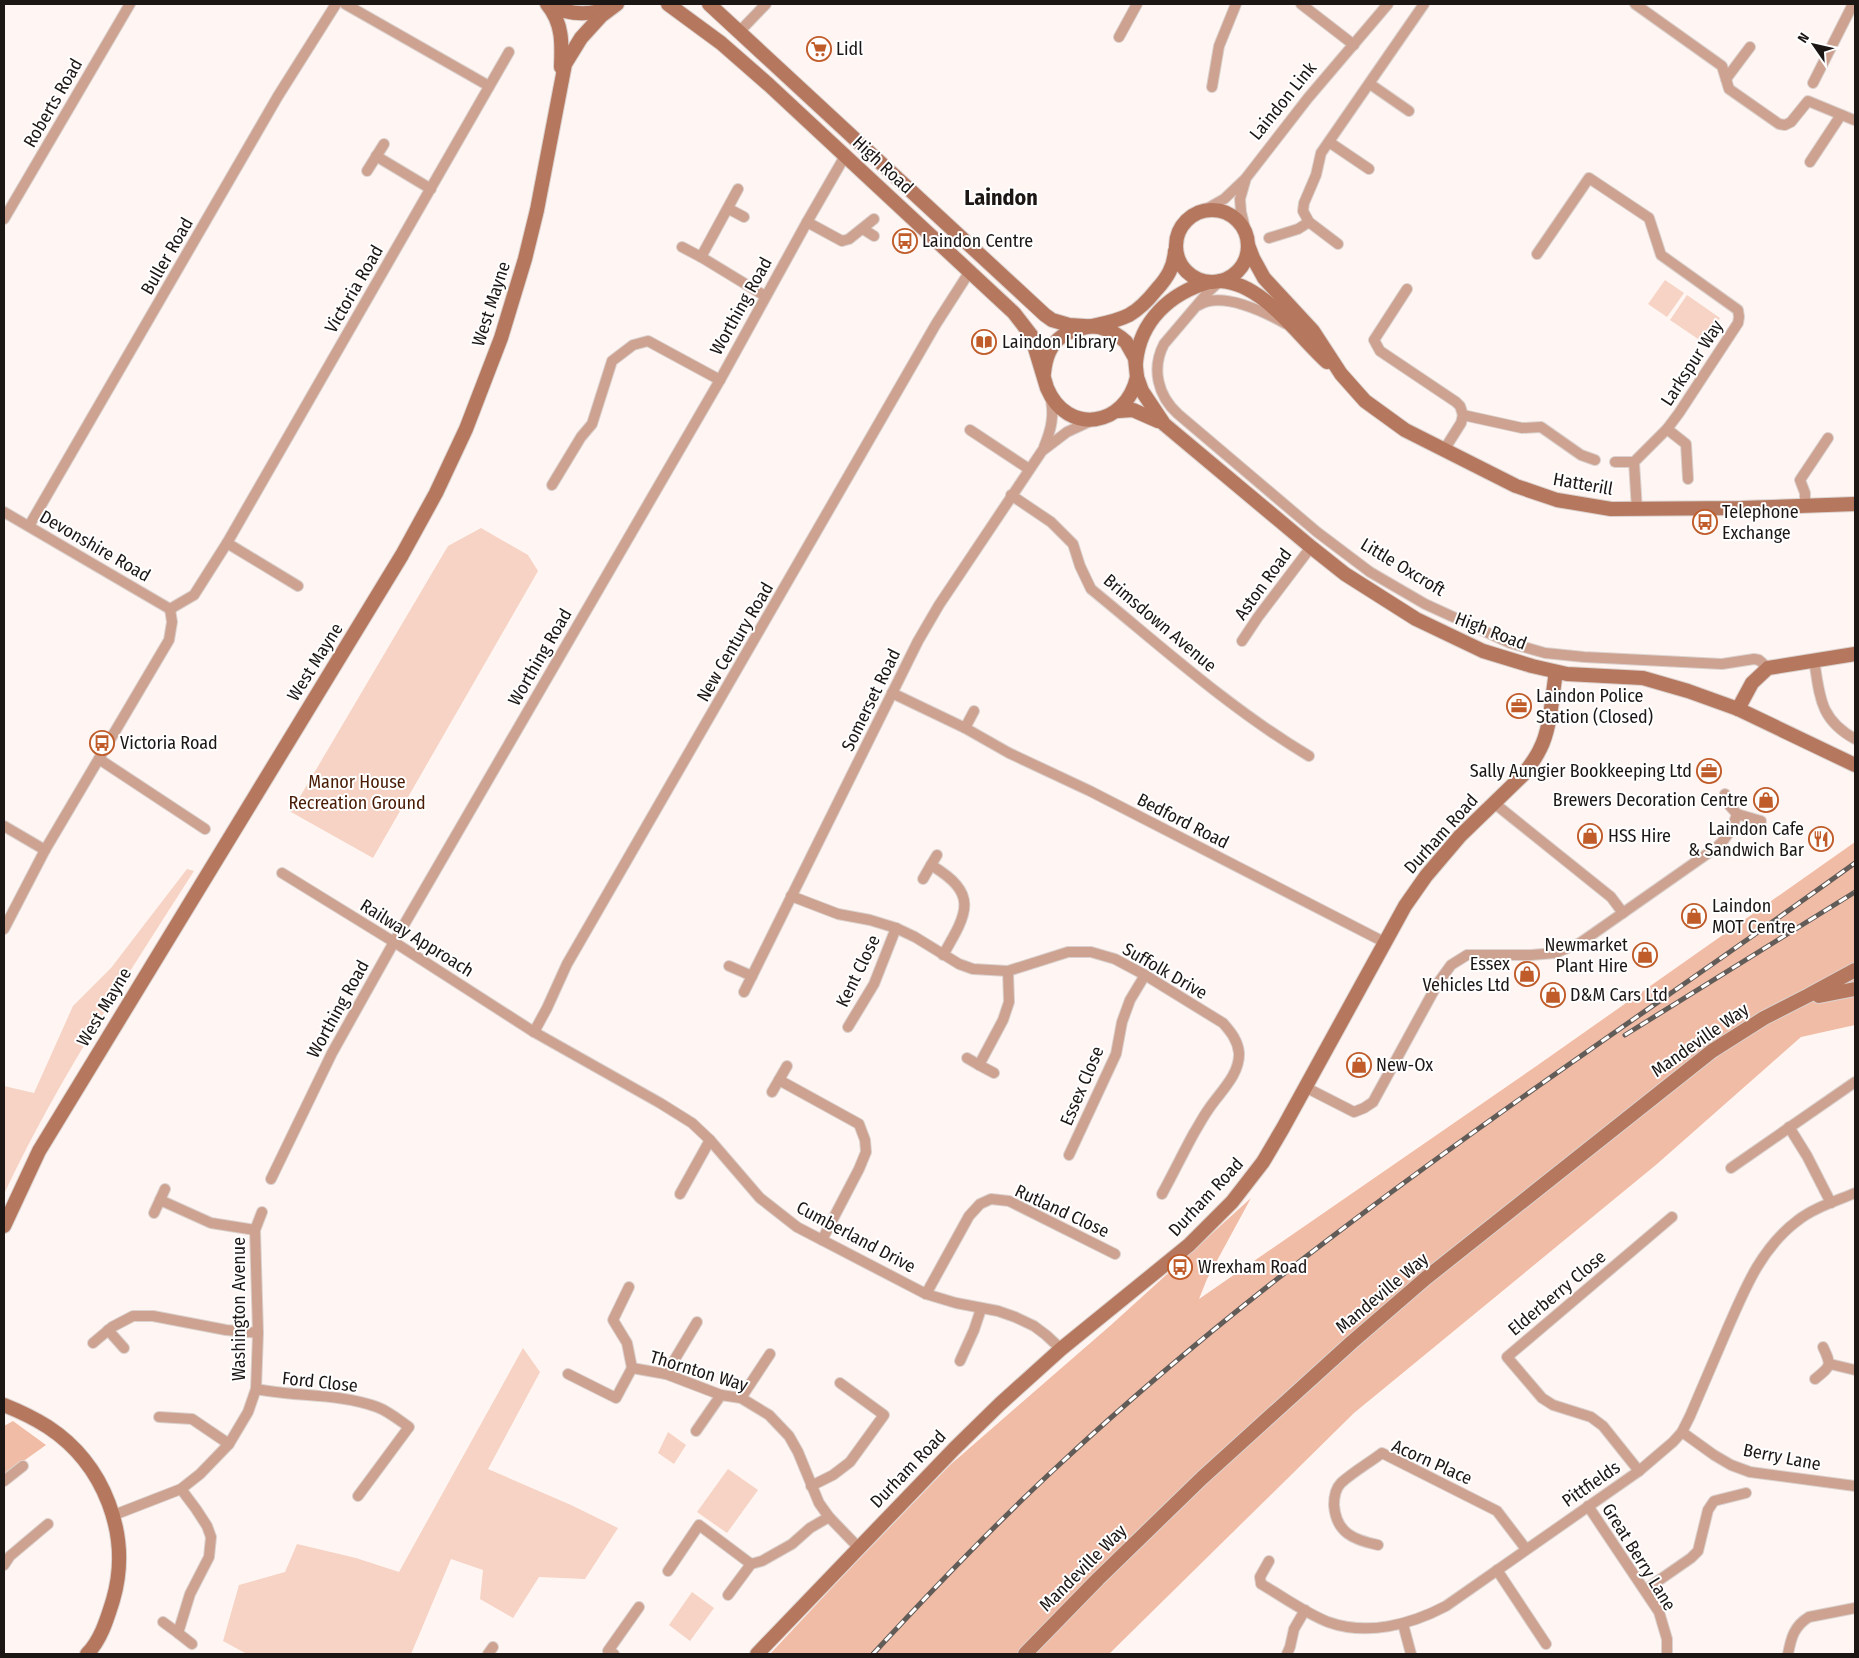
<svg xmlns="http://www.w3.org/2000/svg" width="1859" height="1658" font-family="'Fira Sans Condensed',sans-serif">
<rect width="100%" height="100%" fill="#fff6f3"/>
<g fill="#f6d3c4">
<polygon points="1665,280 1684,293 1667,317 1648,304"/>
<polygon points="1687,295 1720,318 1704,343 1670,320"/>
<polygon points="481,528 528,555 538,571 373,858 291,812 448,546"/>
<path d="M187,869l7,2c-67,105 -137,210 -190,323v-108l30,7 39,-87 38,-38z"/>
<polygon points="523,1348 540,1372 488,1469 571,1505 618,1528 585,1579 539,1577 513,1618 480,1599 483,1570 451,1559 411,1654 247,1654 223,1641 239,1585 285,1572 297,1544 356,1558 399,1572"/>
<polygon points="668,1432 686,1445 674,1464 658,1453"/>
<polygon points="728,1469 758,1490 727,1533 697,1512"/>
<polygon points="692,1592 714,1608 690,1641 669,1625"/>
</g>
<g fill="#f1bca6">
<polygon points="1855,842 1855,1025 1801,1037 1657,1164 1354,1413 1109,1654 770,1654 842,1577 950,1465 1111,1325 1251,1198 1207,1279 1199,1299 1535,1067"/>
<polygon points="13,1421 46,1445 4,1475 4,1426"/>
</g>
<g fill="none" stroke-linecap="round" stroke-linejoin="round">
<defs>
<g id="street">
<polyline points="345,4 489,86"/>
<polyline points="1301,4 1354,45"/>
<polyline points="1635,4 1722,66 1729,89 1779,124 1785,125 1791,122 1808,101 1854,120"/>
<polyline points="739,32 766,4"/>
<polyline points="1119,37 1137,4"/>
<polyline points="1726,79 1750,47"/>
<polyline points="1813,83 1853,4"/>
<polyline points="1370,84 1409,111"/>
<polyline points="1212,87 1219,46 1236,4"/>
<polyline points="1329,142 1369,169"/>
<polyline points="376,156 431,189"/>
<polyline points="1810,162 1841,115"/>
<polyline points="367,171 384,144"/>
<polyline points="729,209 744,217"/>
<polyline points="1203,211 1224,199 1244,180"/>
<polyline points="4,219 130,4"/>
<polyline points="807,222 842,241 849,239 874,219"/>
<polyline points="863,229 874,236"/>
<polyline points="1247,236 1241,212 1240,199 1246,178 1308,98 1388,4"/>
<polyline points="1269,238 1298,229 1309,222"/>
<polyline points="1338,244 1309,222 1303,211 1304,203 1316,175 1321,153 1424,4"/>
<polyline points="682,247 701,257 765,296"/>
<polyline points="1537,254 1589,178 1649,218 1661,255 1738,310 1739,317 1738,323 1679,413 1667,429 1634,462 1637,510"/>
<polyline points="701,257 738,189"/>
<path d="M1220,281l-11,10 -45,53c-13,25 -6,52 14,70l139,118 53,40 55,32 85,39 35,10 39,4 138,7 32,-5 5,1 9,8"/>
<polyline points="1407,289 1374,340 1380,351 1456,402 1460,406 1463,415 1522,428 1541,427 1581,455 1595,460"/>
<path d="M1199,305c23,-14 66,7 87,19"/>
<polyline points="1667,429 1686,444 1688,479"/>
<polyline points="970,430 1029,469"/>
<path d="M1044,447c7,-17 11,-32 6,-51"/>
<polyline points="1444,450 1461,423 1463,415"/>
<polyline points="1615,462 1634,462"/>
<polyline points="552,485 581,437 592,424 612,361 633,345 648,341 720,380"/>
<path d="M1011,495l40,27 22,22 7,22 11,23c71,58 139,120 218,167"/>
<polyline points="1805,506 1805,493 1800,480 1828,438"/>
<polyline points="4,512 170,609"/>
<polyline points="29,526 278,96 336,4"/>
<polyline points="227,543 298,586"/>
<polyline points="170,609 194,595 227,543 509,52"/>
<polyline points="1242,641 1258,617 1311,547"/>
<path d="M1814,660c6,36 5,59 41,79"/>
<polyline points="892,693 965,728 1009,753 1090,791 1386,943"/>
<polyline points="965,728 974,711"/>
<polyline points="99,759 205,829"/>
<polyline points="1725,794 1730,806 1737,814"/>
<polyline points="1494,803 1611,897 1623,913"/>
<polyline points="4,826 45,850"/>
<path d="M937,855l-6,10c48,29 37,47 12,90"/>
<polyline points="282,873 394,942 534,1032 660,1103 692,1123 710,1140 760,1198 797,1227 926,1294 956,1303 998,1311 1015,1317 1034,1326 1046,1335 1061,1349"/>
<polyline points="923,879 931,865"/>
<path d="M791,896l47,18 32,6 26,8 19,9 44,27 14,5 35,2 60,-19h23l24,7 30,16 78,48c8,9 15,18 16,30 1,22 -20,40 -31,57 -5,7 -9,15 -14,23 -11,20 -21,41 -32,61"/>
<polyline points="4,929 45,850 169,640 172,622 170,609"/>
<polyline points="729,966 752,976"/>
<polyline points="744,992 918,641 939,605 1042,451 1067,432 1093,420"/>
<polyline points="848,1027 874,984 896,928"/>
<polyline points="534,1032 547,1008 567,964 936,324 970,271"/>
<polyline points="967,1058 979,1065"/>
<polyline points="994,1073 979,1065 1003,1020 1009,1002 1008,971"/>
<polyline points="779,1080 859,1124 865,1140 866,1152 859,1169 822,1240"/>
<path d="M1305,1087l49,25 10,-4 9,-6 65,-119 13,-18 16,-10h64l24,-2 25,-10 137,-96c10,-9 16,-19 20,-33l24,7"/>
<polyline points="772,1092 787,1066"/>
<polyline points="1789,1127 1807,1156 1831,1203"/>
<polyline points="1069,1155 1116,1054 1122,1022 1130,1000 1145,975"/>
<polyline points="1731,1168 1855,1082"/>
<polyline points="271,1179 332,1053 394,942 720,380 807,222 845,156"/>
<polyline points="165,1189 160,1200 211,1223 255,1230"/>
<polyline points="680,1194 710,1140"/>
<polyline points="154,1213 160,1200"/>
<polyline points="629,1287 613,1320 627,1343 632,1368"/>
<polyline points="926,1294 969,1216 980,1204 991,1199 1009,1201 1115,1254"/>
<polyline points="108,1330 124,1348"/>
<polyline points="93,1343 112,1327 133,1316 153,1316 226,1330 258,1333"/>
<polyline points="960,1361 974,1330 981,1309"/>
<polyline points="1830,1364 1855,1370"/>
<polyline points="568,1374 616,1398 632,1368 666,1374 721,1395 741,1398 769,1415 789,1436 798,1452 819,1503 829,1517 859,1548"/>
<polyline points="666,1374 697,1322"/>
<path d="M1815,1379c16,-13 17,-13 8,-32"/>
<path d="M256,1389c39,8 83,4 121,18 11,4 22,13 32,20l-51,69"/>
<polyline points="741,1398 770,1354"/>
<polyline points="159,1417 192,1419 229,1444"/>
<polyline points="696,1431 721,1395"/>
<polyline points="1682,1432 1714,1455 1731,1465 1750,1472 1855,1486"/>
<polyline points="1639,1471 1603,1426 1591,1417 1553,1405 1542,1398 1507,1357 1672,1217"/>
<polyline points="4,1481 23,1466"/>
<polyline points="811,1486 833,1475 850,1462 884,1415 840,1383"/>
<polyline points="1588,1506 1659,1612 1667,1639 1667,1654"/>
<polyline points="114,1515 181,1489 200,1474 229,1444 248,1412 256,1389 258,1333 255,1230 262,1212"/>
<path d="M1378,1545c-24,-5 -42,-12 -44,-40 0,-8 1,-16 7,-22 12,-11 28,-20 41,-30l115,58 29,38"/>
<path d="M1269,1561l-9,16 1,7c21,12 44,29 67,38 39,14 82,3 118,-16l193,-135 34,-29 9,-10 8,-16c12,-28 24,-56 36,-84 18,-41 34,-83 71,-111 16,-13 39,-20 58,-28"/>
<polyline points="4,1565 10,1556 48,1524"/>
<polyline points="1497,1570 1546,1644"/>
<polyline points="668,1571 699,1525 751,1564"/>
<polyline points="1645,1590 1691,1558 1698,1551 1708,1510 1714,1501 1746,1493"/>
<polyline points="728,1595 751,1564 762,1561 792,1544 810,1528 829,1517"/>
<polyline points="163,1622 178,1633 190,1594 209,1557 211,1537 207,1526 196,1509 181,1489"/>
<polyline points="1403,1624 1411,1654"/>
<polyline points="178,1633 192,1644"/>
<polyline points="488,1654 493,1647"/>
<polyline points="614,1654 608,1651 639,1607"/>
<polyline points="1287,1654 1290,1647 1294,1629 1305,1610"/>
<path d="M1788,1654c3,-16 6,-28 21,-37l46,-9"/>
</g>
<g id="secondary">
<path d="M547,4c16,19 15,40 14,63"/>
<path d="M548,4c20,11 40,12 61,4"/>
<path d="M668,4l53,39 48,42 245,228 17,22 16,53c20,48 79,39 90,-11"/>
<polyline points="709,4 1045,315 1052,320 1069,325 1099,327 1111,331 1120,337 1126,342 1135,358 1137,377 1142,391 1164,424 1311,547 1345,574 1416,619 1483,651 1532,666 1567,674 1643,678 1688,691 1738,709 1855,765"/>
<circle cx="1212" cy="246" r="36"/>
<polyline points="1248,245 1253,258 1264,278 1313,331 1341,374 1365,401 1405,430 1516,486 1557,500 1611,509 1741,508 1855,504"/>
<path d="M1220,281c43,2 77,54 107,81"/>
<path d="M1136,362c4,-41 34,-69 73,-80"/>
<path d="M1044,373c5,-55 50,-40 85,-58 11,-6 20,-16 28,-26 10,-11 17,-22 18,-38"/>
<polyline points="1118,411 1133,410 1158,421"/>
<polyline points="1738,709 1752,683 1768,668 1855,654"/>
<polyline points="1819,996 1855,989"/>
<polyline points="4,1226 39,1151 402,555 436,493 466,429 501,338 525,259 537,210 565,64 581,38 601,16 617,4"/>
<path d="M4,1405c15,6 30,13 44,22 56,37 84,108 65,173 -6,19 -12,40 -26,54"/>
<path d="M757,1654l197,-205 46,-45 61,-55 128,-104 43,-43 31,-40 20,-34 122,-222 21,-30 34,-40 63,-61c6,-8 13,-17 17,-26 11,-21 12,-54 16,-77"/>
<polyline points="1025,1654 1098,1579 1202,1478 1352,1342 1426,1278 1712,1051 1764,1018 1809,995 1855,970"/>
</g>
</defs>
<use href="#street" stroke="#dbd2cf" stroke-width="12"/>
<use href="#secondary" stroke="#dbd2cf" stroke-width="16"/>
<use href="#street" stroke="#cda290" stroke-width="10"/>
<use href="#secondary" stroke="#b5775d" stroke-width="14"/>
<defs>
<g id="rail">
<polyline points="1625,1035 1855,892"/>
<path d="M873,1654c60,-65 122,-130 187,-190 87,-81 179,-157 273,-228 170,-130 349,-248 522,-373"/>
</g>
</defs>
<use href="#rail" stroke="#625c59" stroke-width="5"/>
<use href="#rail" stroke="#fff" stroke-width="3" stroke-dasharray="9" stroke-linecap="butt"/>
</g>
<defs>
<symbol id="supermarket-ring" viewBox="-11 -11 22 22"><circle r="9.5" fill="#fff" stroke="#c05b2a" stroke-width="1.5"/><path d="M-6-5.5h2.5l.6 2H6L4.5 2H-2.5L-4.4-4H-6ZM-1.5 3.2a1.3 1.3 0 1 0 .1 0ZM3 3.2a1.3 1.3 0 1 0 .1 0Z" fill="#c05b2a"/></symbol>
<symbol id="bus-ring" viewBox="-11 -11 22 22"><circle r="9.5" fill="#fff" stroke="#c05b2a" stroke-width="1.5"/><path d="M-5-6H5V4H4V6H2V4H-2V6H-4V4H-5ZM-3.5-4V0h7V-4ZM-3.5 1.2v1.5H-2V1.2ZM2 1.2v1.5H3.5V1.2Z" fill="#c05b2a"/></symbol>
<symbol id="library-ring" viewBox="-11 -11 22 22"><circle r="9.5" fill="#fff" stroke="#c05b2a" stroke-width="1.5"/><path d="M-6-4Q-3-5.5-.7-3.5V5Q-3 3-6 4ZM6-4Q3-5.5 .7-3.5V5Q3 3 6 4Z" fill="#c05b2a"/></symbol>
<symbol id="office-ring" viewBox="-11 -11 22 22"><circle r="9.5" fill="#fff" stroke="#c05b2a" stroke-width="1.5"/><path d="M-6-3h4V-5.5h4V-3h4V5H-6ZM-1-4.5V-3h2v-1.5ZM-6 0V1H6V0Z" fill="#c05b2a"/></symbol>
<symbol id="shop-ring" viewBox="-11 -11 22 22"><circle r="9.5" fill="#fff" stroke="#c05b2a" stroke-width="1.5"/><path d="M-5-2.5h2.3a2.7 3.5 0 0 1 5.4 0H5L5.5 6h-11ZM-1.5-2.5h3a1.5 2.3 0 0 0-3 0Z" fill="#c05b2a"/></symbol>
<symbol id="restaurant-ring" viewBox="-11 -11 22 22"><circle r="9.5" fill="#fff" stroke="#c05b2a" stroke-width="1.5"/><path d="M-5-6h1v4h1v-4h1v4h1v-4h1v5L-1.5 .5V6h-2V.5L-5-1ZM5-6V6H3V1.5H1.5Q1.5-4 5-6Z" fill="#c05b2a"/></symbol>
</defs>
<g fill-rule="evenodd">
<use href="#supermarket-ring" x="805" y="35" width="28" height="28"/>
<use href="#bus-ring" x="891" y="227" width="28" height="28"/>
<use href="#library-ring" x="970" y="328" width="28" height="28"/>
<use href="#bus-ring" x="1691" y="508" width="28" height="28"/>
<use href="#office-ring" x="1505" y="692" width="28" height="28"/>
<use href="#bus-ring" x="88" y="729" width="28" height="28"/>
<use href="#office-ring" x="1695" y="757" width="28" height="28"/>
<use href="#shop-ring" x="1752" y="786" width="28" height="28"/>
<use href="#shop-ring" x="1576" y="822" width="28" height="28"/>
<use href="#restaurant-ring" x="1807" y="825" width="28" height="28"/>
<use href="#shop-ring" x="1680" y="902" width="28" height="28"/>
<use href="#shop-ring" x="1631" y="941" width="28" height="28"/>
<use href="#shop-ring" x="1513" y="960" width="28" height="28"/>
<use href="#shop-ring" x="1539" y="981" width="28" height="28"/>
<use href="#shop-ring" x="1345" y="1051" width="28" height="28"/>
<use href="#bus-ring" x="1166" y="1253" width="28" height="28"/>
</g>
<g text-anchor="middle" stroke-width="4" stroke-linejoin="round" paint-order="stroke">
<g font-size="18" fill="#1c1715" stroke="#fff" text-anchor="start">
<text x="836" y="55">Lidl</text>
<text x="922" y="247">Laindon Centre</text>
<text x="1002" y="348">Laindon Library</text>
<text x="1722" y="518">Telephone<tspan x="1722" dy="21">Exchange</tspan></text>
<text x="1536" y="702">Laindon Police<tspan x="1536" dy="21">Station (Closed)</tspan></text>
<text x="120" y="749">Victoria Road</text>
<text x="1692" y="777" text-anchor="end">Sally Aungier Bookkeeping Ltd</text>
<text x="1748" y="806" text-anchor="end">Brewers Decoration Centre</text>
<text x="1804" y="835" text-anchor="end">Laindon Cafe<tspan x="1804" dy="21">&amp; Sandwich Bar</tspan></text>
<text x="1608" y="842">HSS Hire</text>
<text x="1712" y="912">Laindon<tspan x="1712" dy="21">MOT Centre</tspan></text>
<text x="1628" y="951" text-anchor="end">Newmarket<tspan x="1628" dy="21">Plant Hire</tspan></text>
<text x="1510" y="970" text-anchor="end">Essex<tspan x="1510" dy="21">Vehicles Ltd</tspan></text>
<text x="1570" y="1001">D&amp;M Cars Ltd</text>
<text x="1376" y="1071">New-Ox</text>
<text x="1198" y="1273">Wrexham Road</text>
</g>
<g font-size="18" fill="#1c1715" stroke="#fff">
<text transform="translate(1283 101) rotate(-51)" y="6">Laindon Link</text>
<text transform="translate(53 103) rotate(-60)" y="6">Roberts Road</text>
<text transform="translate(883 165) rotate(43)" y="6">High Road</text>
<text transform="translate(167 256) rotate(-60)" y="6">Buller Road</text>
<text transform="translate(354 289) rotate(-60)" y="6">Victoria Road</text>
<text transform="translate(491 304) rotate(-72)" y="6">West Mayne</text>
<text transform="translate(741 306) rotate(-61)" y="6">Worthing Road</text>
<text transform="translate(1692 363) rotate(-57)" y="6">Larkspur Way</text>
<text transform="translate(1583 484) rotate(10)" y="6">Hatterill</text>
<text transform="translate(95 546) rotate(30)" y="6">Devonshire Road</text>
<text transform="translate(1403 567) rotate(31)" y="6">Little Oxcroft</text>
<text transform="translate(1263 584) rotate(-54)" y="6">Aston Road</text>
<text transform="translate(1160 623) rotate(40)" y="6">Brimsdown Avenue</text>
<text transform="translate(1491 631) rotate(21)" y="6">High Road</text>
<text transform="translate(735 642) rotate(-60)" y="6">New Century Road</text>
<text transform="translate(540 657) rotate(-60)" y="6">Worthing Road</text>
<text transform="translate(315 662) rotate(-58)" y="6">West Mayne</text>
<text transform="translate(871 700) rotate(-64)" y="6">Somerset Road</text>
<text transform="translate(1183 821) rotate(27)" y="6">Bedford Road</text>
<text transform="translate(1441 834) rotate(-48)" y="6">Durham Road</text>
<text transform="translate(417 938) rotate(32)" y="6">Railway Approach</text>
<text transform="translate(858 971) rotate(-64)" y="6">Kent Close</text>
<text transform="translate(1165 971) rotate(30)" y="6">Suffolk Drive</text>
<text transform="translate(104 1007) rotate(-59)" y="6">West Mayne</text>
<text transform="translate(338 1009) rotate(-61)" y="6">Worthing Road</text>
<text transform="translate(1700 1040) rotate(-35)" y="6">Mandeville Way</text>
<text transform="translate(1082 1086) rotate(-67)" y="6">Essex Close</text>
<text transform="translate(1206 1197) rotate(-47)" y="6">Durham Road</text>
<text transform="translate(1062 1211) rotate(25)" y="6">Rutland Close</text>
<text transform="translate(856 1237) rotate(28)" y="6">Cumberland Drive</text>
<text transform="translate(1382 1293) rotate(-40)" y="6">Mandeville Way</text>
<text transform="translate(1557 1293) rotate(-40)" y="6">Elderberry Close</text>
<text transform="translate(239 1309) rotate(-90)" y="6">Washington Avenue</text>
<text transform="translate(699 1371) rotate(17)" y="6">Thornton Way</text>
<text transform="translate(320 1382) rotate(6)" y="6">Ford Close</text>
<text transform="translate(1782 1457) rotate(11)" y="6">Berry Lane</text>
<text transform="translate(1432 1462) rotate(24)" y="6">Acorn Place</text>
<text transform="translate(908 1469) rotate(-46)" y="6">Durham Road</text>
<text transform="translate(1591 1484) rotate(-35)" y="6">Pittfields</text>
<text transform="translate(1639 1557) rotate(58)" y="6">Great Berry Lane</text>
<text transform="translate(1083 1568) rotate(-45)" y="6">Mandeville Way</text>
</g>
<g font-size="18" fill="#4a1b04" stroke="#fff">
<text x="357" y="788">Manor House<tspan x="357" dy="21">Recreation Ground</tspan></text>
</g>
<g font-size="22" font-weight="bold" fill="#1c1715" stroke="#fff">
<text x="1001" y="205">Laindon</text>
</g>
</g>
<rect width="1859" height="1658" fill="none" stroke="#1c1715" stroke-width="10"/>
<g transform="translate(1814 45) rotate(304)" stroke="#ffffff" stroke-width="4" paint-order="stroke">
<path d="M0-4L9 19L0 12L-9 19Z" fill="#1c1715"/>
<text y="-8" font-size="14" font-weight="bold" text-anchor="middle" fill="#1c1715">N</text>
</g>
</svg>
